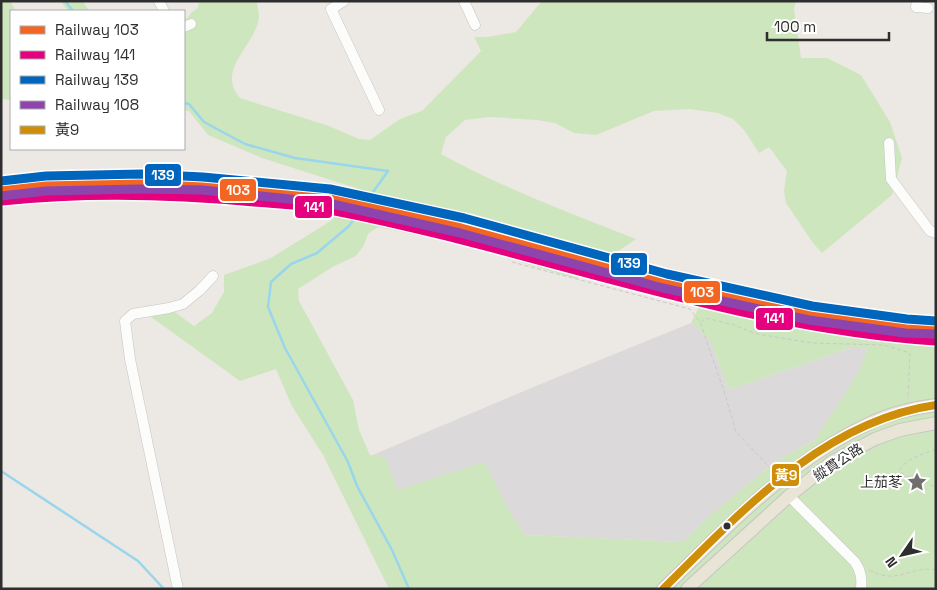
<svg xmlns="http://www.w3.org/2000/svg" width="937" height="590" font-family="'Space Grotesk','Noto Sans TC',sans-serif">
<rect width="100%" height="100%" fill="#ece8e4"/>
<polygon fill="#dcd9db" points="691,323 710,340 729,390 850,348 867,348 860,370 815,440 776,461 705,520 683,542 525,535 512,516 397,490 385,457 370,456 548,381"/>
<g fill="#cee6be">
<polygon points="1,1 10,1 16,11 11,11 11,100 1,99"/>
<polygon points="60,1 83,1 89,11 68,11"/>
<path d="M199,1h58c0,5 2,11 2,16 -3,29 -44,52 -19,81l89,28 30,13 11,1 30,-21 22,-8 59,-60 -7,-14h14l28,-5 26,-31h254l-2,8 7,49h26l34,17 29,47 12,36 -10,37 -70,58 -9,-10 -27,-40 -2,-12 3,-20 -18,-24 -10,6 -15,-23 -11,-11 -15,-6 -28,-4 -36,2 -58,24 -22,-2 -19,-10 -18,-3 -47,-3 -25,3 -19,17 -5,17c62,34 129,59 195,85l-59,40 -121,-36 -78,-16 -10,7 -4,11 -8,11 -22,10 -36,23 1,12 54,99 6,30 11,25 15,2 12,33 87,-28 28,54 13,19 158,7 22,-22 71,-59 39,-21 45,-70 7,-22h-17l-121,42 -19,-50 -19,-17 8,-16 101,20 136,14v248h-547l-66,-134 -31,-49 -16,-37 -36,12 -89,-64 17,-10 26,19 18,-13 12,-21v-17l47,-17 58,-36 29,-28 -2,-6 -94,-30 -54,-23 -19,-24 -5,-1v-88l8,-10 6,-4z"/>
</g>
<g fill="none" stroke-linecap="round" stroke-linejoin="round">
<g stroke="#99d6ec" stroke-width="2.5">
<polyline points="65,1 73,11"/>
<polyline points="184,103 189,104 204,122 245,144 295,158 388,171 349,226 317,253 291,264 271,282 268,307 285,348 348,462 357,486 392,550 409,589"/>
<polyline points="1,471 138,561 164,589"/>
</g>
<defs>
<g id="minor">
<polyline points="159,1 164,11"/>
<polyline points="344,1 331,9 379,110"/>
<polyline points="464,1 475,25"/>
<polyline points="917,1 916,7 928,8"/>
<polyline points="184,27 191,24"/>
<polyline points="889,143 891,179 930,231 936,233"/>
<path d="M789,496l66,66c6,9 7,16 6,27"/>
<polyline points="178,589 130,359 125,321 133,314 169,308 183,304 200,290 213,276"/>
</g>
<g id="major">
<path d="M663,589c63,-61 126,-128 207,-166 21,-10 43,-15 66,-18"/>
<polyline points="687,589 789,496 833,461 875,439 900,430 936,423"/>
</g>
</defs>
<use href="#minor" stroke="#c5c4c5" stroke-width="11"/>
<use href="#major" stroke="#c6c5c4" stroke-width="14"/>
<g stroke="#c9c9c8" stroke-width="1" stroke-dasharray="4 2.5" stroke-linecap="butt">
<polyline points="512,262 690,309 700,322 724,391 736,432 773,471"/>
<polyline points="701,322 706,318 734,325 757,334 812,343 884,345 910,353 908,399"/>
<path d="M936,449c-14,6 -27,8 -36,20v2l6,6 8,-1 22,12"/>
<path d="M869,570c30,16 40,-5 67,0"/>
</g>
<use href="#minor" stroke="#fcfcfb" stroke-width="10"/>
<use href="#major" stroke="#e8e4d6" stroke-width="12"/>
<defs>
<path id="bus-1" d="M663,589c77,-76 160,-168 273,-184"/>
</defs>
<use href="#bus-1" stroke="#fff" stroke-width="11"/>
<use href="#bus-1" stroke="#cf8e09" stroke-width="8"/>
<defs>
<polyline id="rail-1" points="1,191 46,186 141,184 202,187 329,199 461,228 665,284 810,316 906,329 936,331"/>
<path id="rail-2" d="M2,201c84,-9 168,-7 252,1 25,2 52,3 76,8 203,39 398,117 605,131"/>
<polyline id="rail-3" points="1,181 46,176 141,174 203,177 330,189 464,218 667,274 812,306 907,319 936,321"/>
<polyline id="rail-4" points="1,196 46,191 140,189 202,190 328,203 460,233 663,288 809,320 905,333 936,334"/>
</defs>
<use href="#rail-1" stroke="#fff" stroke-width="12"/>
<use href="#rail-2" stroke="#fff" stroke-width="12"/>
<use href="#rail-3" stroke="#fff" stroke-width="12"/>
<use href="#rail-4" stroke="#fff" stroke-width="12"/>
<use href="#rail-1" stroke="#f26522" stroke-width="9"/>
<use href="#rail-2" stroke="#e5007d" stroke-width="9"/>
<use href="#rail-3" stroke="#0065bd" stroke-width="9"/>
<use href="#rail-4" stroke="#8e44ad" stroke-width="9"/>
</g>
<defs>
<symbol id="sight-bare" viewBox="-9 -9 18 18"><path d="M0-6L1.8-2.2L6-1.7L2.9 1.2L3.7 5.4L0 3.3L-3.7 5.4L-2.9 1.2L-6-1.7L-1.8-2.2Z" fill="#706f6e" stroke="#fff" stroke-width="2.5" paint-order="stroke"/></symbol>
</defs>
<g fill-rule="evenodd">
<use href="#sight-bare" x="903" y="468" width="28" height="28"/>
</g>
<circle fill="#2e2e2e" stroke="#fff" stroke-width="2" cx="727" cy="526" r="4.5"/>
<g text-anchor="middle" stroke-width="4" stroke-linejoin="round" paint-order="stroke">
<g font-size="14" fill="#2e2e2e" stroke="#fff">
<text transform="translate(838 462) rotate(-33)" y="5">縱貫公路</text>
</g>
<g font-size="14" fill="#2e2e2e" stroke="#fff" text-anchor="end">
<text x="902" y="487">上茄苳</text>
</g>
</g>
<g stroke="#fff" stroke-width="2">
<rect x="144" y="163" width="38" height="24" rx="5" fill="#0065bd"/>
<rect x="219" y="178" width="38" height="24" rx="5" fill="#f26522"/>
<rect x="294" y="195" width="39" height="24" rx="5" fill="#e5007d"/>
<rect x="610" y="252" width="38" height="24" rx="5" fill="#0065bd"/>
<rect x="683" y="280" width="38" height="24" rx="5" fill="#f26522"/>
<rect x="755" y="307" width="39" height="24" rx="5" fill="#e5007d"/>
<rect x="771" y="463" width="29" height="24" rx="5" fill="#cf8e09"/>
</g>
<g font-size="14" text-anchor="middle" font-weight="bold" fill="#fff">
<text x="163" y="180">139</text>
<text x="238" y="195">103</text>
<text x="314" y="212">141</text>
<text x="629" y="268">139</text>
<text x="702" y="297">103</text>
<text x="774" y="323">141</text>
<text x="786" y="480">黃9</text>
</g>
<rect width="937" height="590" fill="none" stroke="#2e2e2e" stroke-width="5"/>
<rect x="10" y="10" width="175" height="140" fill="#ffffff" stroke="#ababab"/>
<rect x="20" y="26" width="25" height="8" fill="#f26522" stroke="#ababab"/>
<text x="55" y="35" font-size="15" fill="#2e2e2e">Railway 103</text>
<rect x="20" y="51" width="25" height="8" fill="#e5007d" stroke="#ababab"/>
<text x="55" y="60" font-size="15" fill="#2e2e2e">Railway 141</text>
<rect x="20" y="76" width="25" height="8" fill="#0065bd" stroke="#ababab"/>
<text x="55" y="85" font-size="15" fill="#2e2e2e">Railway 139</text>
<rect x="20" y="101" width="25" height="8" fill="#8e44ad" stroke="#ababab"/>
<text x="55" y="110" font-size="15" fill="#2e2e2e">Railway 108</text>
<rect x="20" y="126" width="25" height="8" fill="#cf8e09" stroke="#ababab"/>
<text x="55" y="135" font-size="15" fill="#2e2e2e">黃9</text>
<g transform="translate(902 555) rotate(236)" stroke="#ffffff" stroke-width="4" paint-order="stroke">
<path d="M0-4L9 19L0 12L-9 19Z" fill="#2e2e2e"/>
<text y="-8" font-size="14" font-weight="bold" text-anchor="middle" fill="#2e2e2e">N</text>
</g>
<path d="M767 32v8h122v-8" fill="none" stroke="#2e2e2e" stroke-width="2.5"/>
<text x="774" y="32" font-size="15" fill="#2e2e2e" stroke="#ffffff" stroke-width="4" paint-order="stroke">100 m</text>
</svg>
